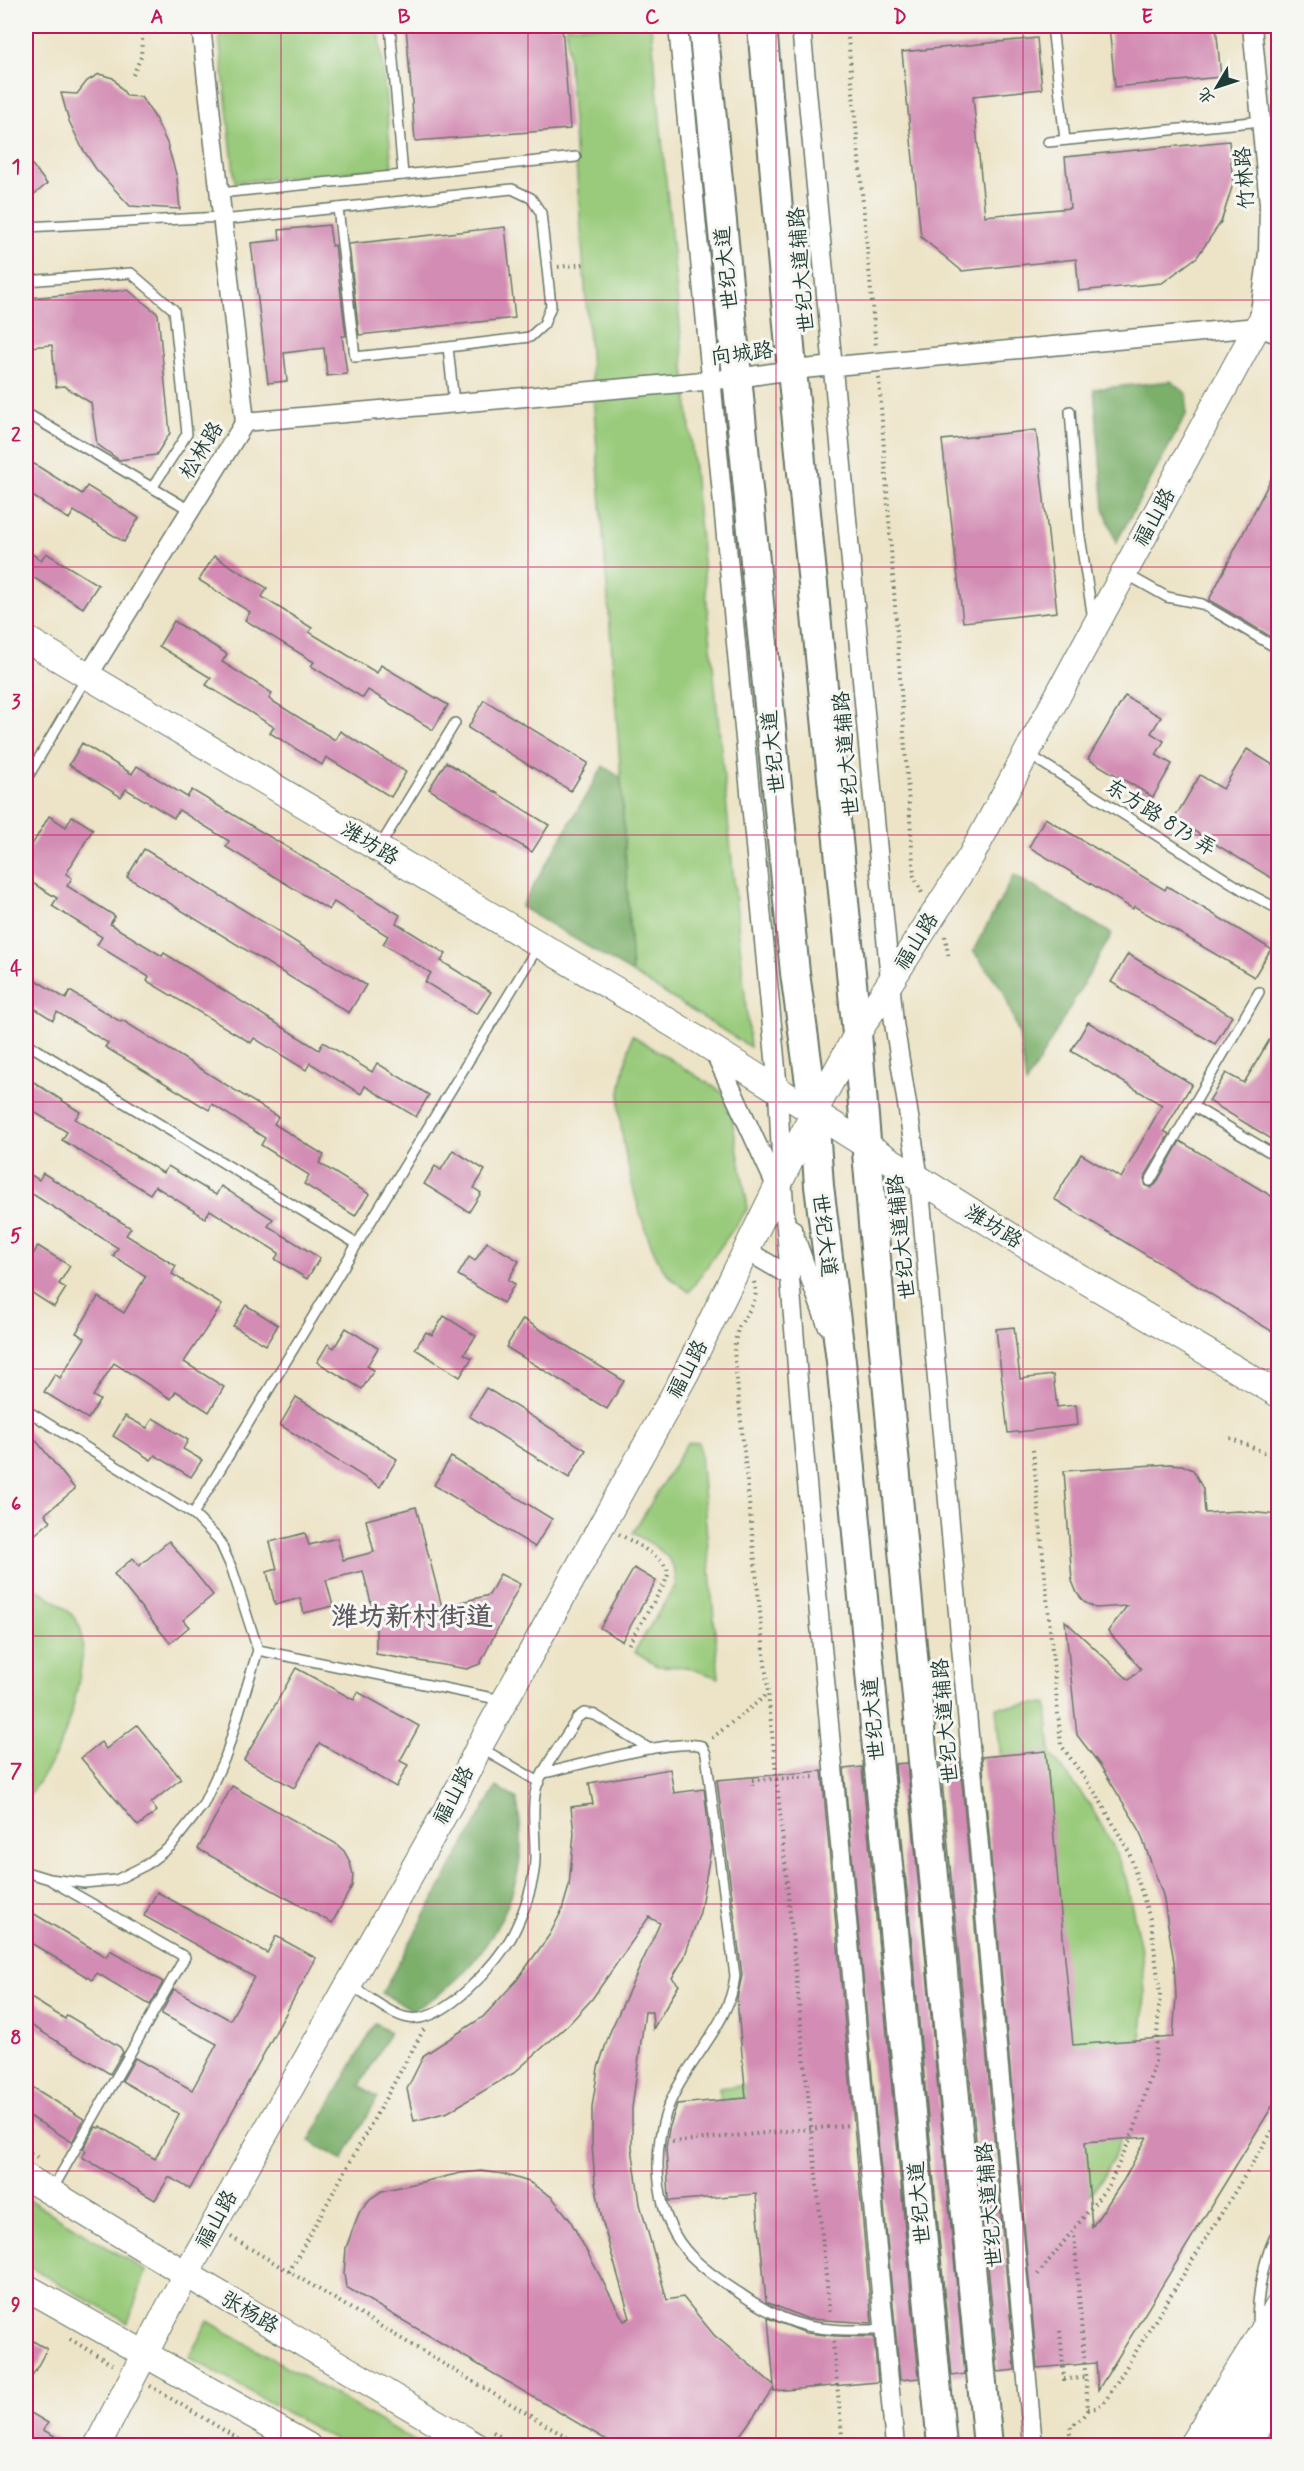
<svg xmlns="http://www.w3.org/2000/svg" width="1304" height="2471" font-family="Mynerve,'LXGW WenKai TC',sans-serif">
<rect width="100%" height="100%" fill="#f6f6f2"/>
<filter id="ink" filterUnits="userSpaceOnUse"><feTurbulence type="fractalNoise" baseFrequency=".0167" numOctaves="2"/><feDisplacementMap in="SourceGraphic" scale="12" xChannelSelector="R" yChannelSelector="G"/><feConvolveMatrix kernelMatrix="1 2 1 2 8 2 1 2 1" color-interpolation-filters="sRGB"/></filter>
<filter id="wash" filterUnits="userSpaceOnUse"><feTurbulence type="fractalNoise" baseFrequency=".008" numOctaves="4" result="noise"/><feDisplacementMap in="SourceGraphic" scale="24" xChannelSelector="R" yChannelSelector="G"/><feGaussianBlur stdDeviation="1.35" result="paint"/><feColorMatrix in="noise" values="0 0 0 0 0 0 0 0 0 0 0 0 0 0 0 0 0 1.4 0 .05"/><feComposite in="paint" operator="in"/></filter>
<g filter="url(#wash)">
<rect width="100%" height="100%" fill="#ede4c7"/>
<g fill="#9acb7b" stroke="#5c8458" stroke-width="1.5">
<polygon points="218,26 379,26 392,168 235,182"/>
<polygon points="566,26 651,26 750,1047 632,973 621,778"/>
<path d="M632,1035l96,61 20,112 -59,84c-8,-6 -18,-13 -24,-21 -22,-28 -50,-142 -45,-177 2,-20 8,-39 12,-59z"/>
<path d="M699,1442l20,236 -33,-11 -29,-1 -23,-14 41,-66c5,-29 -21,-40 -42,-53l54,-90z"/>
<path d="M26,1583c18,11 42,22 53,42 12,24 -10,106 -23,129 -9,16 -20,31 -30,46z"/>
<polygon points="1047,1703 1051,1754 1090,1805 1113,1846 1126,1879 1142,1954 1145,1993 1143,2024 1127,2124 1116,2151 1105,2174 1078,2210 1046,2244 996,1707"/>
<polygon points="782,2082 722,2121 719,2088"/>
<polygon points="26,2198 146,2271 128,2323 26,2265"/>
<polygon points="208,2321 421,2445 344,2445 189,2357"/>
</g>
<g fill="#7baf6b" stroke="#4d7650" stroke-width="1.5">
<polygon points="969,26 1030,26 1030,27 973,32"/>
<polygon points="1171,381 1187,394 1186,415 1116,543 1104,508 1094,389"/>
<polygon points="603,766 621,778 632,973 521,907"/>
<polygon points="1014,875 1112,934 1026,1084 1019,1034 1003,990 973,951"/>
<path d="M496,1787l21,12c2,17 5,34 4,50 -5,65 -50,133 -109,161l-30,-17z"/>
<polygon points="375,2024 390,2032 360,2086 378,2097 342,2160 309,2141"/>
</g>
<g id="blocks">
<g fill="#d38cb4" fill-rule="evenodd">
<polygon points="406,26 562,26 570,129 415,141"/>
<polygon points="1109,26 1216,26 1221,77 1115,87"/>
<polygon points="1037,38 1042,89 973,96 985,216 1070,208 1065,157 1229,141 1233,184 1221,222 1197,257 1162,283 1079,291 1076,259 962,271 921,237 902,52"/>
<polygon points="99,74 113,78 127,96 141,97 154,116 167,143 177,178 180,209 130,206 96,169 82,148 69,121 61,93 77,94 87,81"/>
<polygon points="26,157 47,184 26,201"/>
<polygon points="329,225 332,246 335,245 346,336 342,336 347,374 327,376 324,348 284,353 287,381 268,383 251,243 280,240 279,230"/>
<polygon points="505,227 515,318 359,335 349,244"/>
<polygon points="128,290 158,314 170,433 156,455 119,460 97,444 91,403 64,386 56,387 52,345 28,347 26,298"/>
<polygon points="1036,430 1057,612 963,622 942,440"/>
<polygon points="31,462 82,494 87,486 139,518 124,542 74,511 69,519 26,492 26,471"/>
<polygon points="1278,465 1278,641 1209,600"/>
<polygon points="26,550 41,560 46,553 98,585 83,608 26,573"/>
<polygon points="214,556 267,588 262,597 312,628 309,632 377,673 381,665 448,705 433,730 368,690 363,698 311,666 314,662 245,620 250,612 199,580"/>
<polygon points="174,621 227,654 222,662 272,693 269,699 335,740 340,731 406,772 391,797 326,757 322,765 270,733 274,727 206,685 211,678 159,646"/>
<polygon points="1125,696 1161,717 1151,733 1164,741 1156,755 1172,764 1153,797 1088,759"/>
<polygon points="484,700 588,763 571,791 468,728"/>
<polygon points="82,743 132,774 137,766 187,797 192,790 400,915 396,923 446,954 441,961 491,992 477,1014 425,982 431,973 383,944 388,936 334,902 329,910 226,847 229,841 179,810 174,818 126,789 121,797 69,765"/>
<polygon points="1247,749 1278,768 1278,882 1174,819 1200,775 1223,789"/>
<polygon points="446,762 549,825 532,852 429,789"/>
<polygon points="49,816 66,827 72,816 93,829 66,874 72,878 67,886 115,916 110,924 162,956 164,953 319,1050 323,1042 372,1072 377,1063 429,1095 416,1117 365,1086 361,1094 310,1063 306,1070 254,1038 251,1043 147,981 149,977 97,945 102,937 52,906 57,898 26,879 26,855"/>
<polygon points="1045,818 1165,890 1167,886 1271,949 1254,977 1134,906 1133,909 1029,847"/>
<polygon points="144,849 366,985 349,1013 127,877"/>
<polygon points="1128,954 1232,1016 1215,1044 1111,982"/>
<polygon points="26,974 66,999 70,991 121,1022 122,1020 278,1117 274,1124 324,1155 319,1163 369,1194 355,1216 304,1184 309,1175 261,1145 265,1138 212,1104 209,1110 105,1047 108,1043 57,1012 53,1020 26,1003"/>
<polygon points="1088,1022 1192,1084 1164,1131 1169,1134 1144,1178 1146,1186 1151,1188 1156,1184 1180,1141 1278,1200 1278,1335 1054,1199 1081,1154 1121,1178 1162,1105 1071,1051"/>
<polygon points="1278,1025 1278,1143 1209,1101 1226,1073 1244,1083"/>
<polygon points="26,1077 80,1112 75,1119 163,1173 168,1166 216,1195 221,1186 273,1219 268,1226 320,1258 307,1279 275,1259 279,1253 210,1210 205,1218 155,1186 150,1194 62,1140 67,1132 26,1107"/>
<polygon points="453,1150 485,1170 474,1188 481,1193 469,1212 424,1184 435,1166 441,1170"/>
<polygon points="26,1172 39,1180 43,1173 131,1228 126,1235 176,1266 172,1274 222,1305 184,1362 224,1387 209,1412 176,1391 171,1399 114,1363 93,1396 100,1400 88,1419 44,1392 55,1374 60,1378 85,1338 76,1333 98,1297 124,1313 146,1276 113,1256 118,1248 26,1190"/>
<polygon points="487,1242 519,1261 508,1280 515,1284 503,1303 458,1275 469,1257 475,1261"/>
<polygon points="38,1246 70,1266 59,1284 66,1288 54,1307 26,1289 26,1267"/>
<polygon points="246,1305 278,1325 266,1345 233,1326"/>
<polygon points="444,1316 476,1336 464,1354 472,1358 460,1377 415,1349 426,1332 432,1335"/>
<polygon points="523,1319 624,1381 607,1409 506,1347"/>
<polygon points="1014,1327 1020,1379 1053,1375 1057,1407 1076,1405 1078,1425 1008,1433 996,1329"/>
<polygon points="346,1328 378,1348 367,1366 374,1370 362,1389 317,1362 328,1344 334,1348"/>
<polygon points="486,1388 586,1450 569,1478 469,1416"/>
<polygon points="296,1397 397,1459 380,1487 280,1425"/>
<polygon points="125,1416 147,1428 153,1418 188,1440 183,1449 202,1460 191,1477 155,1455 151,1460 113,1436"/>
<polygon points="26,1428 75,1489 45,1514 51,1521 32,1537 26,1529"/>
<polygon points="451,1457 552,1519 535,1547 434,1485"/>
<path d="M1169,1464l13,1 11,5 10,19 2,24 34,-2 39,4v582l-180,293 -2,-27 -59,5 -55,-611 64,-6 27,294 100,-8 3,-40 -2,-35 -11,-67 -25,-68 -38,-62 -23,-30 -12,-114 64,59 12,-11 -33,-38 19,-25 -32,2 -11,-6 -7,-9 -5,-12 -8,-110zM1147,2137l-24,44 -31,46 -7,-85z"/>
<polygon points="416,1507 442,1607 489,1595 500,1574 520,1584 480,1664 467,1669 376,1654 376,1623 363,1571 326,1580 333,1606 304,1613 300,1598 275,1605 267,1572 277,1569 270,1542 305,1533 309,1545 337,1538 343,1560 374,1552 366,1520"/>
<polygon points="169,1541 213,1595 183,1620 189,1627 170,1643 114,1574 133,1558 139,1566"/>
<polygon points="634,1568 656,1581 622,1641 600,1628"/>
<polygon points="296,1668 354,1700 358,1692 419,1726 400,1761 408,1765 396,1787 319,1743 294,1788 244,1760"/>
<polygon points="137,1725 181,1779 151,1803 157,1811 138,1826 81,1758 101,1742 106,1749"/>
<polygon points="960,1759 1015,2370 998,2372 940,1760"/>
<polygon points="907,1763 965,2374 952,2376 895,1764"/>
<polygon points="862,1767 919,2378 900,2380 844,1769"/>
<polygon points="670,1769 674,1793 704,1789 711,1848 700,1912 684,1958 672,1978 679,1985 653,2029 652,2012 645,2012 632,2108 632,2147 640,2204 667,2300 683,2297 714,2335 774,2385 768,2318 806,2333 835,2336 874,2337 878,2382 774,2391 774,2388 733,2445 615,2445 346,2287 344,2274 346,2248 355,2223 360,2211 370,2199 382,2191 461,2173 481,2171 503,2174 529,2182 552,2197 570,2220 624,2321 630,2318 602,2220 595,2183 592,2145 592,2107 598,2068 610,2032 660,1923 649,1917 592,1999 569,2024 514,2073 448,2112 414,2121 407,2089 424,2055 483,2017 517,1980 550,1934 562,1910 569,1886 574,1833 571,1807 593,1804 589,1783"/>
<polygon points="822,1771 872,2323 808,2319 766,2302 756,2194 669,2201 669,2198 666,2148 669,2129 677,2104 746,2098 737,1999 742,1975 717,1780"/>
<polygon points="232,1786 335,1843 344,1851 350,1862 353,1875 352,1886 332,1923 198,1849"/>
<polygon points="157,1892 267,1953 276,1936 316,1958 190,2189 169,2177 155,2200 82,2157 86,2151 83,2149 96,2127 99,2128 100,2126 155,2159 179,2114 122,2081 135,2058 192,2090 217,2044 162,2014 162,2012 174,1989 230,2020 254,1977 144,1916"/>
<polygon points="26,1909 106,1957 110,1950 163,1982 150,2005 97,1973 92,1980 26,1940"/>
<polygon points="26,1995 65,2019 67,2015 120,2047 123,2052 110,2074 26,2022"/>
<polygon points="26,2083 84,2119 72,2142 26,2114"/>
<polygon points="26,2337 47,2349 26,2387"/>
<polygon points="26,2410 48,2423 43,2430 72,2445 26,2445"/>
</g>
</g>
</g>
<g filter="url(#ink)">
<use href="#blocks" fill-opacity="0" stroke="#677767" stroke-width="1.5"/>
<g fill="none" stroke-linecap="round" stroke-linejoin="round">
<defs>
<g id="lane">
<polyline points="1052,26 1065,140"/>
<polyline points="1048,142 1262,121"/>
<polyline points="403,175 576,157"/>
<polyline points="219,193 403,175 390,26"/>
<polyline points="222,220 338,208"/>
<polyline points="26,227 222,217"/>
<polyline points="26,281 131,273 174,310 187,434 152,488"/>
<polyline points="448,347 355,357 338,208 512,189 531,198 541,213 551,306 544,324 530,337 448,347 454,403"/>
<polyline points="1070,411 1079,530 1093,619"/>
<polyline points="26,413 190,510"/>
<polyline points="1126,574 1167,597 1202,604 1278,649"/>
<polyline points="1028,754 1246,892 1278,909"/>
<polyline points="26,780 86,678"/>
<polyline points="380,846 455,723"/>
<polyline points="1259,992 1193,1106 1278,1157"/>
<polyline points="26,1043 357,1244"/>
<polyline points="1150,1181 1193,1106"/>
<polyline points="26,1410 193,1514 219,1540 232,1569 258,1650 226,1755 203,1805 171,1846 146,1865 116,1880 84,1883 49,1879 26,1872"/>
<polyline points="193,1514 539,945"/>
<polyline points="258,1650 502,1700"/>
<polyline points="481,1748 539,1782"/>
<path d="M545,1773c33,-8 130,-35 157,-27l4,8 29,222c-5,50 -51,87 -68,134 -16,46 -12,109 24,146 14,14 31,26 47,36 21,15 44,28 69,34 25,5 52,4 78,4"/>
<polyline points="52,1881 185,1957 52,2190"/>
<path d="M350,1985c15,9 42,31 59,33 35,6 88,-55 103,-82 10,-20 19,-43 22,-65 4,-26 -4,-56 2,-82 5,-19 30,-52 41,-71l7,-5 11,2 55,34"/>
<path d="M1257,2326c0,-31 6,-68 21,-96"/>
</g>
<g id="street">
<polyline points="678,26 778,1090 782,1178 801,1417 895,2446"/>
<polyline points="801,26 894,1023 919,1179 1033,2446"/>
<polyline points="1252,26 1269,204 1268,253 1259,319"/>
<polyline points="245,422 737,378 792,370 1257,327 1278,334"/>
<polyline points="88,676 245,422 201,26"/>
<polyline points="713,1049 779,1192"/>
<polyline points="792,1229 827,1325"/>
<polyline points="747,1251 790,1276"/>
</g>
<g id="secondary">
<polyline points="26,639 678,1027 1020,1242 1278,1394"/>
<polyline points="26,2177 186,2274 476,2446"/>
<polyline points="26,2287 308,2446"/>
<polyline points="97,2446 186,2274 460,1786 479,1747 686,1373 814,1112 857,1034 971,856 1257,327 1278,294"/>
<polyline points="1191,2446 1278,2307"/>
<polyline points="1220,2446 1278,2351"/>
<polyline points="1247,2446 1278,2394"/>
</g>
<g id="primary">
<polyline points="703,26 795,973 814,1112 819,1186 841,1361 942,2446"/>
<polyline points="762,26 792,370 857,1034 881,1318 988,2446"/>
</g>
</defs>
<use href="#lane" stroke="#677767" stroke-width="12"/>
<use href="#street" stroke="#677767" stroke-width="21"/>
<use href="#secondary" stroke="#677767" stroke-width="28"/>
<use href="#primary" stroke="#677767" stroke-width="32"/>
<g stroke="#677767" stroke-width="4" stroke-dasharray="1.5 4.5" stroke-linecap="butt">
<polyline points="847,26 876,347"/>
<polyline points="133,75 141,57 143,26"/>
<polyline points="558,267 584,264"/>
<polyline points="879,378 914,876 922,893"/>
<polyline points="945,936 949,959"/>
<path d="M754,1282c6,19 -6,28 -15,45 -3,7 -4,16 -5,24l96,965"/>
<polyline points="1230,1438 1278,1458"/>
<polyline points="1033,1450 1061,1745 1098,1797 1129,1852 1151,1922 1160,1994 1155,2062 1134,2131 1109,2185 1035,2278"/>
<path d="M619,1534c12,7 48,25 49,39 0,3 -2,6 -3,10l-37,62"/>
<polyline points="712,1738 768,1694"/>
<polyline points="752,1786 752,1780 818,1777"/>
<polyline points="672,2142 850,2125"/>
<polyline points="26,2150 37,2157"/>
<polyline points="231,2237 581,2446"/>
<polyline points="289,2272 424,2029"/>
<polyline points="1060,2331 1064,2379 1085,2378"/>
<polyline points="70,2339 115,2366"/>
<polyline points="833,2342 843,2446"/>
<polyline points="150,2386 250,2446"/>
<polyline points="1088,2409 1096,2408 1104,2403 1278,2122"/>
<polyline points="493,2432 515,2446"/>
<polyline points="1068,2446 1071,2426 1081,2419 1088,2409 1074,2233"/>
</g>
<use href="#lane" stroke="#fff" stroke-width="9"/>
<use href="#street" stroke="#fff" stroke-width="18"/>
<use href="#secondary" stroke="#fff" stroke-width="26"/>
<use href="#primary" stroke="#fff" stroke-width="28"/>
</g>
</g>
<path fill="none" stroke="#c2185b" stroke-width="1.5" stroke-opacity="0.55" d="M281,26v2420M528,26v2420M776,26v2420M1023,26v2420M26,300h1252M26,567h1252M26,835h1252M26,1102h1252M26,1369h1252M26,1636h1252M26,1904h1252M26,2171h1252"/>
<g text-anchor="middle" stroke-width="6" stroke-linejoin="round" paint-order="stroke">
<g font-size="21" fill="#1f3d34" stroke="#f6f6f2">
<text transform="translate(1244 178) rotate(-94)" y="7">竹林路</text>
<text transform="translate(726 268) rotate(-96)" y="7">世纪大道</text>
<text transform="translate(801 270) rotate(-95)" y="7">世纪大道辅路</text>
<text transform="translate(742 353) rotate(-7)" y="7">向城路</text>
<text transform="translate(201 450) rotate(-58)" y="7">松林路</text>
<text transform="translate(1154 517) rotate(-61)" y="7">福山路</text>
<text transform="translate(773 752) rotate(-96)" y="7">世纪大道</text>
<text transform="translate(846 754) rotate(-95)" y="7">世纪大道辅路</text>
<text transform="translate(1161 817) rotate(32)" y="7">东方路 873 弄</text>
<text transform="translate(370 843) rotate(31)" y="7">潍坊路</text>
<text transform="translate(916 941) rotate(-58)" y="7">福山路</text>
<text transform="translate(994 1226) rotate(32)" y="7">潍坊路</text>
<text transform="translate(825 1235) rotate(83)" y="7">世纪大道</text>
<text transform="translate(901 1237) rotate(-96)" y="7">世纪大道辅路</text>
<text transform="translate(687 1369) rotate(-62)" y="7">福山路</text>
<text transform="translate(873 1719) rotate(-95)" y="7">世纪大道</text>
<text transform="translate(945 1721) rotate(-95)" y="7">世纪大道辅路</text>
<text transform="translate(453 1795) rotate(-62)" y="7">福山路</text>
<text transform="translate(919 2203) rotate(-95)" y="7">世纪大道</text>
<text transform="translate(989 2205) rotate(-95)" y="7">世纪大道辅路</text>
<text transform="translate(216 2219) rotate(-61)" y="7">福山路</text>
<text transform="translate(250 2312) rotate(30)" y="7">张杨路</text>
</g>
<g font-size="27" font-weight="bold" fill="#5e5961" stroke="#f6f6f2">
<text x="412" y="1625">潍坊新村街道</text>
</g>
</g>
<rect width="1304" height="2471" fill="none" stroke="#f6f6f2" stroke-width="66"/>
<g transform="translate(1217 87) rotate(231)" stroke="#f6f6f2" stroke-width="4.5" paint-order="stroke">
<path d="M0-4.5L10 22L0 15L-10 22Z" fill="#1f3d34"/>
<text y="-9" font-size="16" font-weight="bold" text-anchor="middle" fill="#1f3d34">北</text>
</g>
<rect x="33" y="33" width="1238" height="2405" fill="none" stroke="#c2185b" stroke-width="2"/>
<g font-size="20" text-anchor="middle" font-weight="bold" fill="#c2185b">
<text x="157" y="23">A</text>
<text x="404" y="23">B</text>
<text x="652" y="23">C</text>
<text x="900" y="23">D</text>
<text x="1147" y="23">E</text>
<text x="16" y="173">1</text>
<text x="16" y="441">2</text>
<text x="16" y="708">3</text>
<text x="16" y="975">4</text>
<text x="16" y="1242">5</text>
<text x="16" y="1510">6</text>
<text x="16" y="1777">7</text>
<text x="16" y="2044">8</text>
<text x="16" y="2311">9</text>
</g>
</svg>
